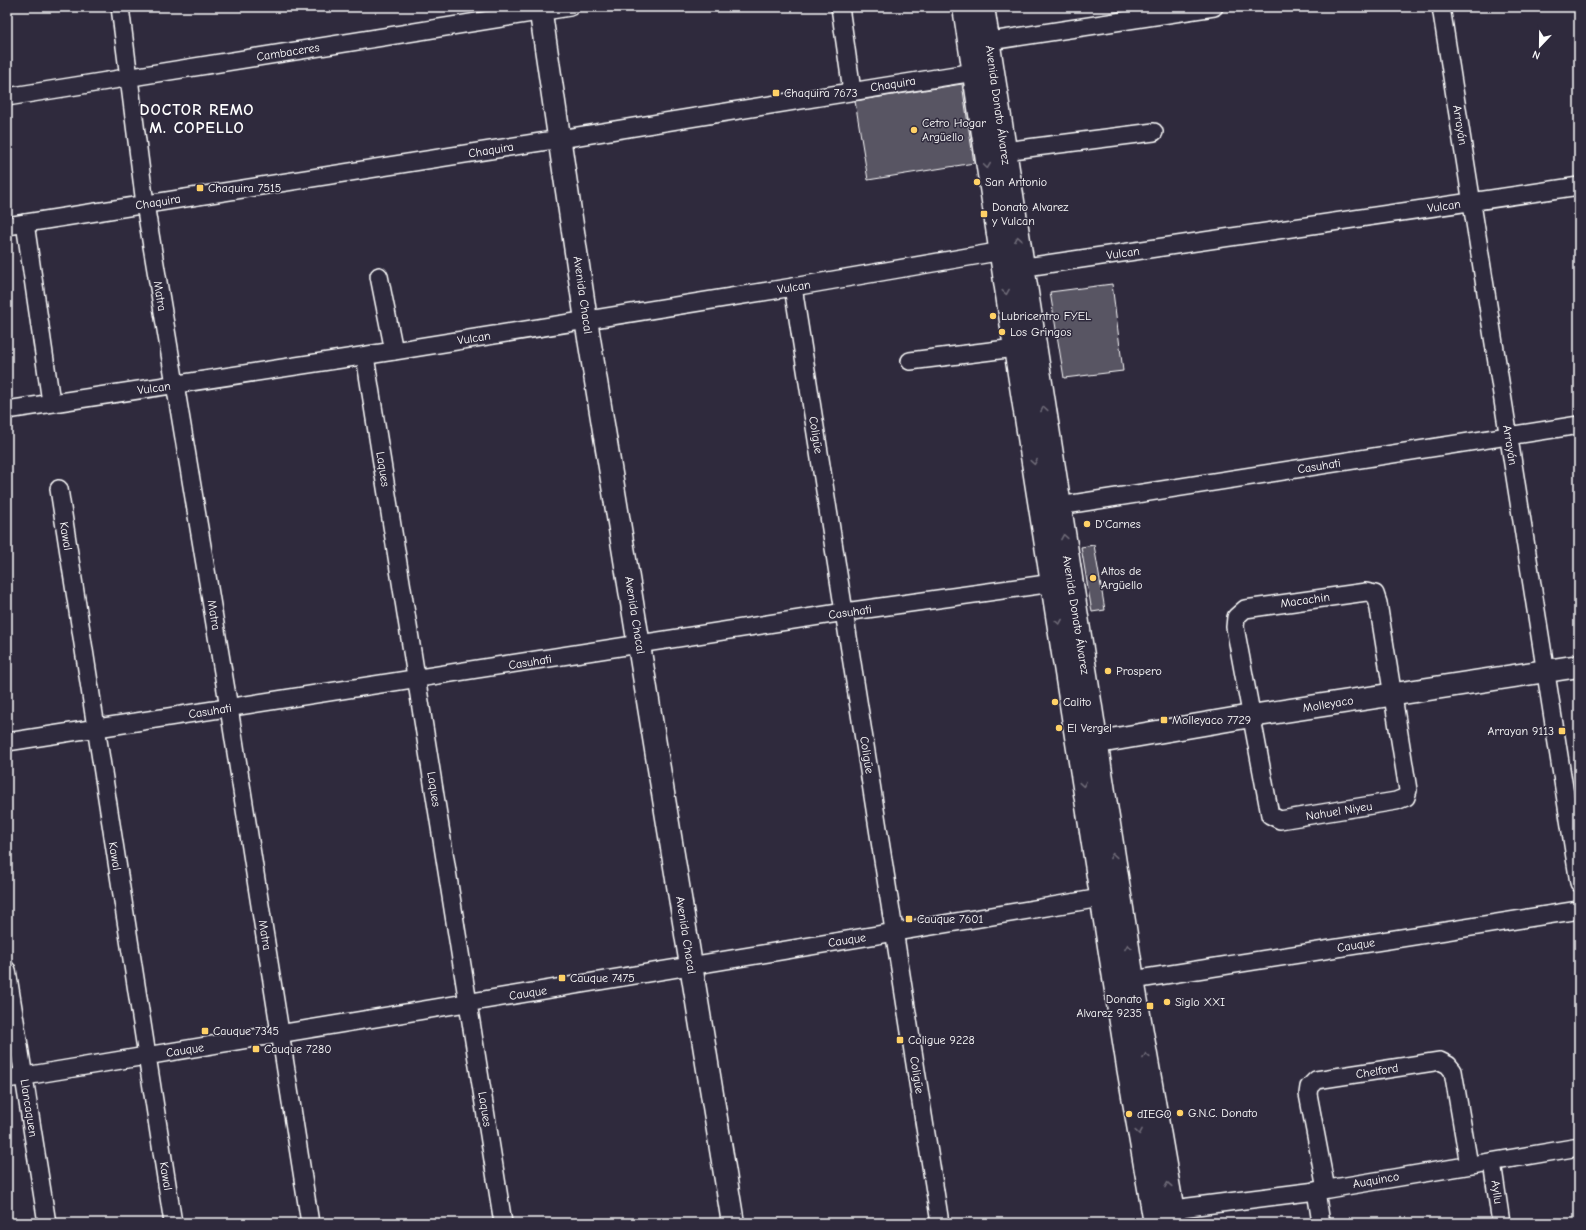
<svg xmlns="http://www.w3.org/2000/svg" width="1586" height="1230" font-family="'Comic Neue',sans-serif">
<rect width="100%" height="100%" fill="#2f2a3d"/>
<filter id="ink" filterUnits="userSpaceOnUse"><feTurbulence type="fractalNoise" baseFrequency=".025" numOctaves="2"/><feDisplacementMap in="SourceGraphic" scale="8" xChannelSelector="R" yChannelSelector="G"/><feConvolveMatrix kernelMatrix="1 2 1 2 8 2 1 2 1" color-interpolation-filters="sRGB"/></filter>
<g filter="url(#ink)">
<g fill="#595564" stroke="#fff">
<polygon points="962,84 974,163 868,180 855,101"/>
<polygon points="1112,284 1123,371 1064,378 1050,292"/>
<polygon points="1094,545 1105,610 1092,612 1081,547"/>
</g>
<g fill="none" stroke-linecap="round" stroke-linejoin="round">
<defs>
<g id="minor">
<polyline points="120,7 145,204 229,708 310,1223"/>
<polyline points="840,7 852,91"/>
<polyline points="1441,7 1579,883"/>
<polyline points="977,43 1214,7"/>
<polyline points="7,97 570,7"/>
<polyline points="1004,151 1154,132"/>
<polyline points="25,223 51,402"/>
<polyline points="7,226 560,139 974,72"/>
<polyline points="379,276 394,351"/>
<polyline points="793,287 940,1223"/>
<polyline points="365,356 503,1223"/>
<polyline points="910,361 1015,348"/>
<path d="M7,410l387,-59 399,-64 198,-34c15,1 27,11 42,13l546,-80"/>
<polyline points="59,489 173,1223"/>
<polyline points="1059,506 1579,425"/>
<polygon points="1366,592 1375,594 1378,603 1408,790 1406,797 1396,801 1280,820 1270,815 1235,627 1236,617 1245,609"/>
<polyline points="7,742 845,612 1053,583"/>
<polyline points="7,970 47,1223"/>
<polyline points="1133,980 1579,910"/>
<polyline points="7,1079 1113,896"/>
<polyline points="1492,1162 1501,1223"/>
<polyline points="1326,1189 1308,1094 1309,1087 1316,1080 1440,1061 1448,1065 1453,1071 1469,1165"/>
<polyline points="1316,1191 1321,1223"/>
<polyline points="1173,1209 1316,1191 1579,1147"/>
</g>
<g id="major">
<polyline points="540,7 586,320 733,1223"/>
<polyline points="964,7 1015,348 1128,1067 1155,1223"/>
<polyline points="983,7 1133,980 1175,1223"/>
<polyline points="1081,745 1251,716 1579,666"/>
</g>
</defs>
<use href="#minor" stroke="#fff" stroke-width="20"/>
<use href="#major" stroke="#fff" stroke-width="25"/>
<use href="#minor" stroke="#2f2a3d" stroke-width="17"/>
<use href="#major" stroke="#2f2a3d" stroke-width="22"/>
</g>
<defs><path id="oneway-chevron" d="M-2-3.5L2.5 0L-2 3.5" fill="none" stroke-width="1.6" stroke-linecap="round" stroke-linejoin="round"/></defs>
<g stroke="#6d6a77">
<use href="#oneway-chevron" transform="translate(987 166) rotate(82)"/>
<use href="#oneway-chevron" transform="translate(1018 239) rotate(-99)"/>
<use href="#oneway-chevron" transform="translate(1006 292) rotate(81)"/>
<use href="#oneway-chevron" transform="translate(1044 409) rotate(-99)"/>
<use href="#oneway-chevron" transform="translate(1034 462) rotate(81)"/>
<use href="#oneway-chevron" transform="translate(1064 537) rotate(-99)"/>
<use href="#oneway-chevron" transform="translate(1059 622) rotate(81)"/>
<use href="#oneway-chevron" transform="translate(1083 784) rotate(81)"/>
<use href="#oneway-chevron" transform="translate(1113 856) rotate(-99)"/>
<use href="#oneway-chevron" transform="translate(1128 947) rotate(-99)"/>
<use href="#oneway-chevron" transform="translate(1146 1056) rotate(-100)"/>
<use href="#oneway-chevron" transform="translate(1139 1132) rotate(80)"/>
<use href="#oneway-chevron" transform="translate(1168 1185) rotate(-100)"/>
</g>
</g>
<g fill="#ffd166" stroke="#2f2a3d" stroke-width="1.5">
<rect x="772" y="89" width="8" height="8" rx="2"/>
<circle cx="914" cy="130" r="4"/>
<circle cx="977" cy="182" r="4"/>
<rect x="196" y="184" width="8" height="8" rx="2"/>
<rect x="980" y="210" width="8" height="8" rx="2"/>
<circle cx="993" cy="316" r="4"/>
<circle cx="1002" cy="332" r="4"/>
<circle cx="1087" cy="524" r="4"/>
<circle cx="1093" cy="578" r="4"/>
<circle cx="1108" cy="671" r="4"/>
<circle cx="1055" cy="702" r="4"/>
<rect x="1160" y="716" width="8" height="8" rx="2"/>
<circle cx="1059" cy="728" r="4"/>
<rect x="1558" y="727" width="8" height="8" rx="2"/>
<rect x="905" y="915" width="8" height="8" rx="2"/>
<rect x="558" y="974" width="8" height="8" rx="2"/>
<circle cx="1167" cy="1002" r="4"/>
<rect x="1146" y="1002" width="8" height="8" rx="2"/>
<rect x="201" y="1027" width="8" height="8" rx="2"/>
<rect x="896" y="1036" width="8" height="8" rx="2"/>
<rect x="252" y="1045" width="8" height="8" rx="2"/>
<circle cx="1180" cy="1113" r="4"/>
<circle cx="1129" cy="1114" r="4"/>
</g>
<g text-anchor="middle" stroke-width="3" stroke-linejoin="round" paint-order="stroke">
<g font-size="12" fill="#fff" stroke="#2f2a3d">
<text transform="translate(288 52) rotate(-9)" y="4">Cambaceres</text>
<text transform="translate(893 84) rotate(-9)" y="4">Chaquira</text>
<text transform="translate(998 105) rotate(82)" y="4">Avenida Donato Álvarez</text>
<text transform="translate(1460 125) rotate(81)" y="4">Arrayán</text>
<text transform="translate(491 150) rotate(-9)" y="4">Chaquira</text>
<text transform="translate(158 202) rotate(-9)" y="4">Chaquira</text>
<text transform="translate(1444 206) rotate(-8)" y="4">Vulcan</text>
<text transform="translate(1123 253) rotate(-8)" y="4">Vulcan</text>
<text transform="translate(794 287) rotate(-9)" y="4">Vulcan</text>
<text transform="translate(583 295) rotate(82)" y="4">Avenida Chacal</text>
<text transform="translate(160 296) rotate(81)" y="4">Matra</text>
<text transform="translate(474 338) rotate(-9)" y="4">Vulcan</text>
<text transform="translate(154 388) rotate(-8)" y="4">Vulcan</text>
<text transform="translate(816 435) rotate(81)" y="4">Coligüe</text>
<text transform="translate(1510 445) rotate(81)" y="4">Arrayán</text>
<text transform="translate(1319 466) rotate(-9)" y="4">Casuhati</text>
<text transform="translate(383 469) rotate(81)" y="4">Laques</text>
<text transform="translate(66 536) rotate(81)" y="4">Kawal</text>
<text transform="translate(1305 600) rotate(-8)" y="4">Macachin</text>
<text transform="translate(850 612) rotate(-8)" y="4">Casuhati</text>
<text transform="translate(214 615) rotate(81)" y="4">Matra</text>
<text transform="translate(635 615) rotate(81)" y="4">Avenida Chacal</text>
<text transform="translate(1076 615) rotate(81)" y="4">Avenida Donato Álvarez</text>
<text transform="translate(530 662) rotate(-9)" y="4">Casuhati</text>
<text transform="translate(1328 704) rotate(-9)" y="4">Molleyaco</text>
<text transform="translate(210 711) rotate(-9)" y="4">Casuhati</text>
<text transform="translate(867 755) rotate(81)" y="4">Coligüe</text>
<text transform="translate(434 789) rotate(81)" y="4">Laques</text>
<text transform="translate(1339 811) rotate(-9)" y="4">Nahuel Niyeu</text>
<text transform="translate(115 856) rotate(81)" y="4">Kawal</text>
<text transform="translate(265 935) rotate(81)" y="4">Matra</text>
<text transform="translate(686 935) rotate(81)" y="4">Avenida Chacal</text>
<text transform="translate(847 940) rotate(-9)" y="4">Cauque</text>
<text transform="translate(1356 945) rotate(-9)" y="4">Cauque</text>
<text transform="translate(528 993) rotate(-9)" y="4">Cauque</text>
<text transform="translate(185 1050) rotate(-9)" y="4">Cauque</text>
<text transform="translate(1377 1071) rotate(-9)" y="4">Chelford</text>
<text transform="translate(917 1075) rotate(81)" y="4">Coligüe</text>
<text transform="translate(29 1108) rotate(81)" y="4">Llancaquen</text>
<text transform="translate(485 1109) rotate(81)" y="4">Laques</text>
<text transform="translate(166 1176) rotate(81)" y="4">Kawal</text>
<text transform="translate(1376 1180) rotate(-10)" y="4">Auquinco</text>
<text transform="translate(1497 1192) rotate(82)" y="4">Ayllu</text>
</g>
<g font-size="12" fill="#fff" stroke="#2f2a3d" text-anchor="start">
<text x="784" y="97">Chaquira 7673</text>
<text x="922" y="127">Cetro Hogar<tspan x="922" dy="14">Argüello</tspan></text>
<text x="985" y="186">San Antonio</text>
<text x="208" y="192">Chaquira 7515</text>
<text x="992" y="211">Donato Alvarez<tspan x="992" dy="14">y Vulcan</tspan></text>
<text x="1001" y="320">Lubricentro FYEL</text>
<text x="1010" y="336">Los Gringos</text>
<text x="1095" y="528">D'Carnes</text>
<text x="1101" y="575">Altos de<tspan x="1101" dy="14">Argüello</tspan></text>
<text x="1116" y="675">Prospero</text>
<text x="1063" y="706">Calito</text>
<text x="1172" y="724">Molleyaco 7729</text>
<text x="1067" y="732">El Vergel</text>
<text x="1554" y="735" text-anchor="end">Arrayan 9113</text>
<text x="917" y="923">Cauque 7601</text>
<text x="570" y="982">Cauque 7475</text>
<text x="1142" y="1003" text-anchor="end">Donato<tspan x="1142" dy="14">Alvarez 9235</tspan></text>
<text x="1175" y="1006">Siglo XXI</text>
<text x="213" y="1035">Cauque 7345</text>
<text x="908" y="1044">Coligue 9228</text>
<text x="264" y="1053">Cauque 7280</text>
<text x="1188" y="1117">G.N.C. Donato</text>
<text x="1137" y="1118">dIEGO</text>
</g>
<g font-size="16" font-weight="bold" letter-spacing="1" fill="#fff" stroke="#2f2a3d">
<text x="197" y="115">DOCTOR REMO<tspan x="197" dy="18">M. COPELLO</tspan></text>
</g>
</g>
<rect width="1586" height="1230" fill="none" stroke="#2f2a3d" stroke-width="24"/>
<rect x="12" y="12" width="1562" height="1206" fill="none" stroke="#fff" stroke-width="1.5" filter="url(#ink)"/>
<g transform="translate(1540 46) rotate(202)" stroke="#2f2a3d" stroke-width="3" paint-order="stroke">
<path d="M0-3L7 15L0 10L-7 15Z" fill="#ffffff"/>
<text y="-6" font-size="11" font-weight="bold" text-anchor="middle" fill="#ffffff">N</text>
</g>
</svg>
